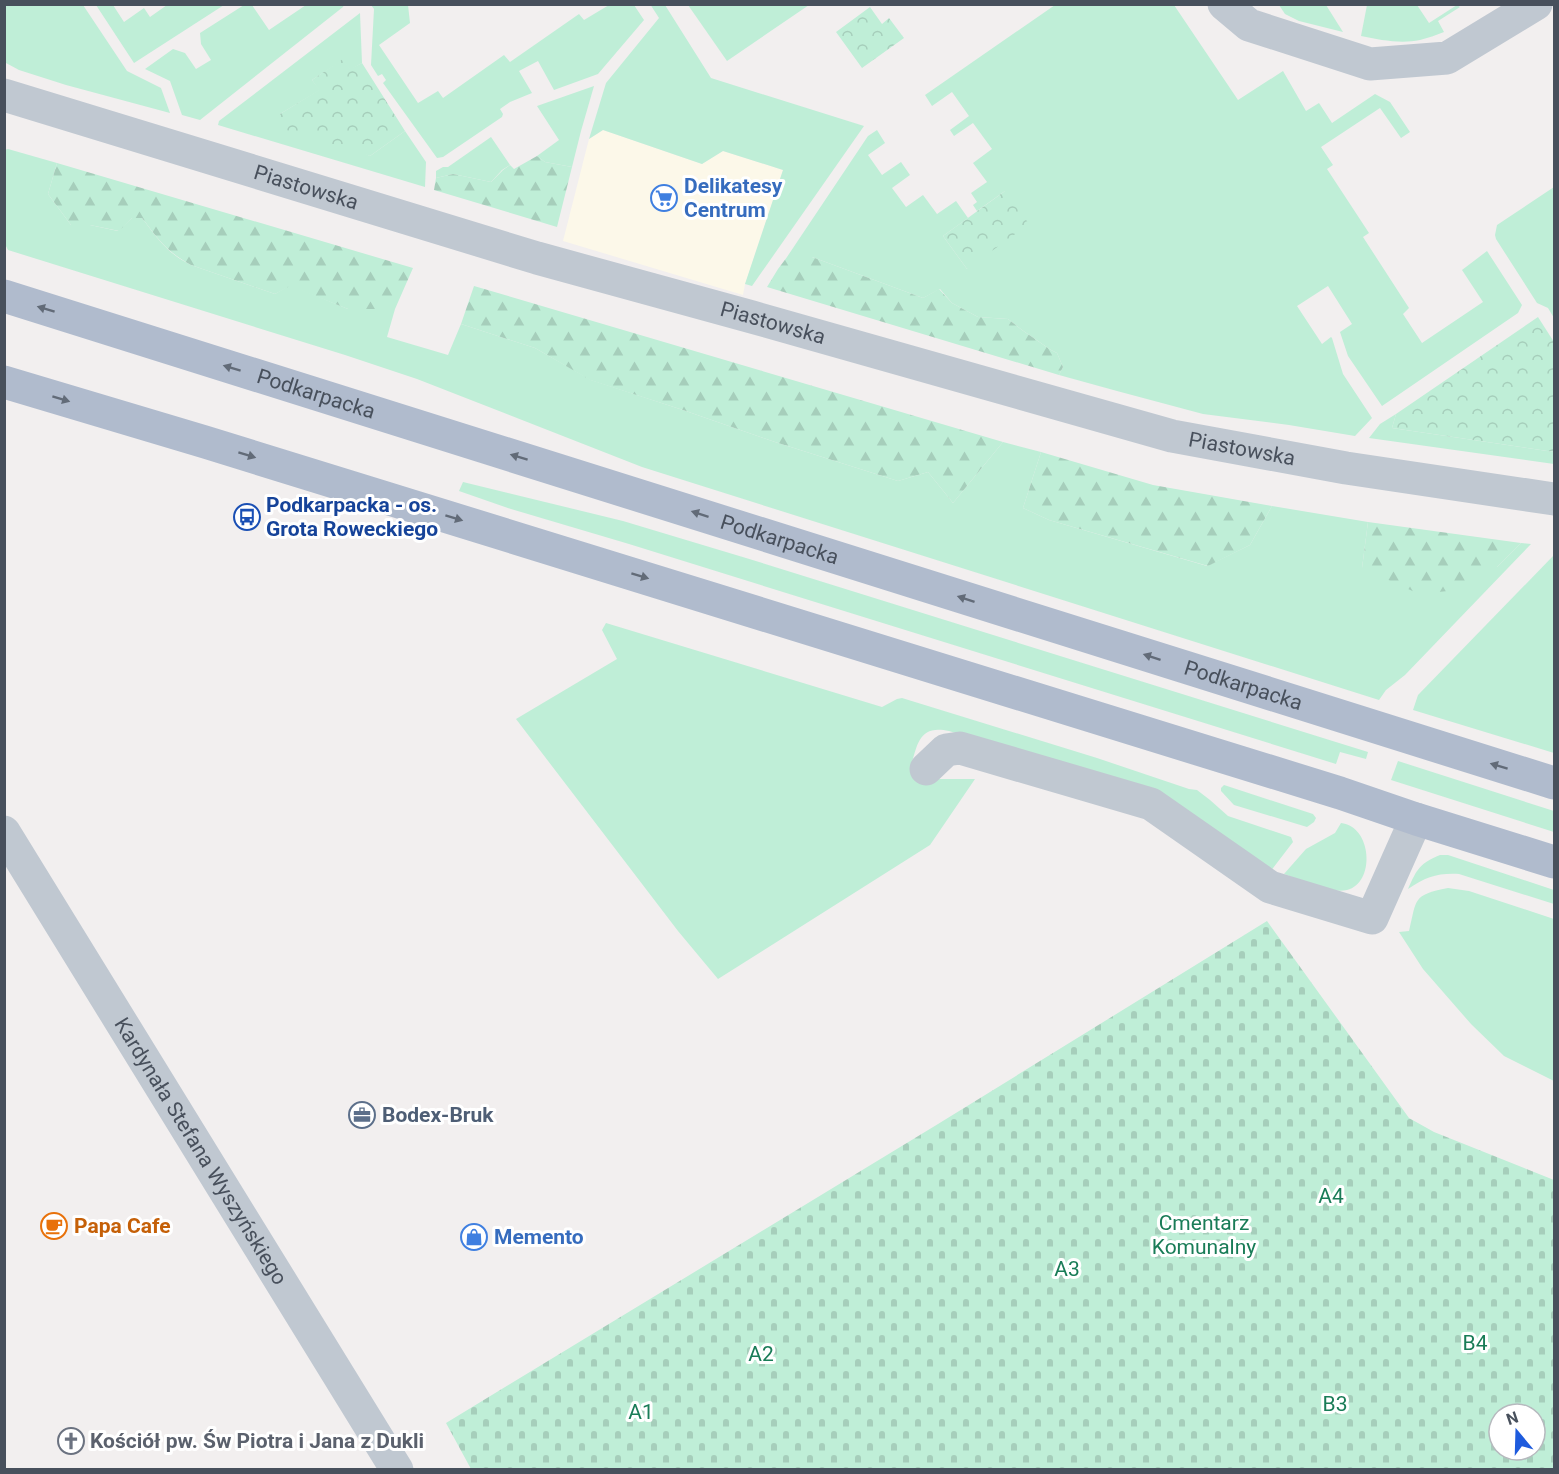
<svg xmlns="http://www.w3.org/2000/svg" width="1559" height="1474" font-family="Roboto,sans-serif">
<defs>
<pattern id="forest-firs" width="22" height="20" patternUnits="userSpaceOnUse" patternTransform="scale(1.5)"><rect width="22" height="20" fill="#bfeed7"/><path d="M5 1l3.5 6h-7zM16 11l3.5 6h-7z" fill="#a6cebb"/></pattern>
<pattern id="cemetery-stones" width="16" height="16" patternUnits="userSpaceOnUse" patternTransform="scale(1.5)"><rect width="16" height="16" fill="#bfeed7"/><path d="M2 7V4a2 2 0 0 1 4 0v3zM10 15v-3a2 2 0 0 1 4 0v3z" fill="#a6cebb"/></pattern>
<pattern id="park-crowns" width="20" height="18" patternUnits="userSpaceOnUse" patternTransform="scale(1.5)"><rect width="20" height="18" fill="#bfeed7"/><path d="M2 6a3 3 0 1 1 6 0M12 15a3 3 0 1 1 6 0" fill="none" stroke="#a6cebb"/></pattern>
</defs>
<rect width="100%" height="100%" fill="#f2efef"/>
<polygon fill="#fcf8e9" points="603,130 702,164 723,151 783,170 745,284 743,295 563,241 589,139"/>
<g fill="#bfeed7">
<polygon points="650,4 665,5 711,78 864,126 752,286 745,284 783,170 723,151 702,164 603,130 589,139 606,83 659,18"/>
<polygon points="4,5 83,5 127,71 161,88 170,113 66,85 19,70 6,63 4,62"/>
<polygon points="96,5 113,5 124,22 144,8 150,17 167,5 224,5 134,63"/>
<polygon points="244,5 252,5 269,30 306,5 344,5 343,7 200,120 182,115 170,81 145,69 173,49 185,53 196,69 211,60 201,44 200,33"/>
<polygon points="371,5 408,5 410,23 379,45 418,103 438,91 443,98 504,55 510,62 579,14 584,20 609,5 634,5 644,20 598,74 554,90 538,61 519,71 532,93 510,102 500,109 503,114 502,117 443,157 437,158 383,83 386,80 382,74 378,76 371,65 374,9"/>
<polygon points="688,5 809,5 727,61"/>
<polygon points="1055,5 1174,5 1238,100 1283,71 1306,111 1319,103 1332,123 1375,94 1390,102 1410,132 1401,138 1380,108 1321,147 1333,165 1327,169 1369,233 1363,237 1409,308 1403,314 1422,343 1483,302 1462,270 1487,251 1522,305 1518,313 1382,406 1348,356 1340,332 1352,324 1328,286 1297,306 1322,344 1331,337 1332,338 1343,374 1372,418 1355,436 1289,425 1203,414 1117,391 1059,375 1063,367 1057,353 1051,350 1022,330 1008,319 978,317 952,303 940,289 923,298 812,257 787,257 868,136 877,130 885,143 868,155 882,175 901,162 910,175 892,188 906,207 923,195 937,214 956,201 968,218 943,236 967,269 1005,191 977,211 973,205 977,202 971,193 987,182 973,163 992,149 973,123 954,136 950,130 969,116 952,92 932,106 925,95"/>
<polygon points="1279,5 1326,5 1343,32 1299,21 1285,14"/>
<path d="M1367,5h50l12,18 28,-18 3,2 -22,14 6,11c-8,3 -16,6 -24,8 -19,4 -40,0 -59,-4z"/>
<polygon points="360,13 362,63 350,70 343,60 312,80 320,90 280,114 370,156 405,131 426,162 425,187 218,125 219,121"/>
<polygon points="594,86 581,131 572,167 545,162 537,156 559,140 537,106"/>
<polygon points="491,137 510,165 502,170 491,182 453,174 436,178 436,171 443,167 448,167"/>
<path d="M8,149l49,14 -9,31 23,31h19l28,6 14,-13h10c16,21 25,35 49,47l84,29 15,-9 58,24h47l-8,28 61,18 13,-31 74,24 56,32 92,30 92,32 123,39 30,-9 25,31 50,-61 38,10 -18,56 26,12 158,46 43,-21 22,-39 96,16 -6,46 135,-1 24,-24 10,1 -126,131 -19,15 -7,10 -737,-233 -225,-88 -72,-24 -337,-105 -3,-6 -1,-94z"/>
<polygon points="1554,187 1554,318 1548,308 1537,303 1496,239 1495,235 1497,225"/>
<polygon points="1396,414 1392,428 1554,452 1554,464 1369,438 1380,424"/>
<polygon points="463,482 623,521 746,558 1368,752 1366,759 1340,752 1336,764 629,544 511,509 459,491"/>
<polygon points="1554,555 1554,753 1413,710 1418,695"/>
<path d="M606,623l276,84 15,-8 5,-1 195,60 92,31 8,1 13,10 18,16 63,21 2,5 -23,30 -119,-80 -202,-61c-31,-7 -32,15 -39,39l24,9h41l-45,66 -212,134 -40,-48 -162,-212 101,-60 -15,-29z"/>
<polygon points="1398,761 1554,811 1554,832 1391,780"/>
<polygon points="1224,785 1313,814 1316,818 1314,822 1307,827 1234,805 1221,791 1221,788"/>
<path d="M1341,823c31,3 35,60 6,67 -18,4 -46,-10 -63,-16l22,-25 29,-16z"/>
<path d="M1440,855h8l106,35v14l-95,-30c-22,-1 -33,3 -51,15 9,-20 12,-26 32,-34z"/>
<path d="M1448,888l21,3 85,28v162l-50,-25 -33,-32 -48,-55 -24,-37 10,-1c8,-32 3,-36 39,-43z"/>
</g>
<g fill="url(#forest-firs)">
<polygon points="537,156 545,162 572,167 557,227 434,190 436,178 453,174 491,182 503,170 510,165 514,169"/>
<path d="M57,163l356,105 -18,41h-47l-58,-23 -15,8 -84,-29c-24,-13 -33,-26 -49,-47h-10l-13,13 -29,-6h-19l-23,-31z"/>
<polygon points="787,257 812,257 923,298 939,289 952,303 978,317 1008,319 1022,330 1051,350 1057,353 1063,367 1059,375 767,287 778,269"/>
<polygon points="474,286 1003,442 953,503 928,472 898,481 775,442 683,410 590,380 535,348 461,324"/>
<polygon points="1041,452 1153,485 1272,506 1250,545 1208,566 1049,520 1023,508"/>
<polygon points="1368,522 1521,543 1497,567 1467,589 1419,594 1362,568"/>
</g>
<path fill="url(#cemetery-stones)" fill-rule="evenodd" d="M1267,921l142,197 25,14 120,48v289h-1083l-25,-46 492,-299zM1499,1414h36v36h-36z"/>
<g fill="url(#park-crowns)">
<polygon points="870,7 882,24 889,18 904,38 862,68 836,32"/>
<polygon points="343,59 350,69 362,63 405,131 370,156 276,127 280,114 319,90 312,80"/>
<polygon points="1005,191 1029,224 967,269 943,236"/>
<polygon points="1538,317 1554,342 1554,452 1392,428 1396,414"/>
</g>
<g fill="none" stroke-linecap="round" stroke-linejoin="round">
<g stroke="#c0c8d1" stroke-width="33">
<polyline points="1224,4 1249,25 1370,64 1447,58 1536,4"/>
<path id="s1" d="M4,95l533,163 215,59 420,119 174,32 208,31"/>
<polyline points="926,769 946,750 960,748 1151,804 1270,887 1372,918 1416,819"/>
<path id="s2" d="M4,832l393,638"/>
</g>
<g stroke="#b0bbcd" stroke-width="33">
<path id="s3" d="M4,296l1550,487"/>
<polyline points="4,382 205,442 1340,793 1416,819 1554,862"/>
</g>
</g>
<defs><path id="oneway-solid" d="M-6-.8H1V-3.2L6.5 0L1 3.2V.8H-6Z" transform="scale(1.5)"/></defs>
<g fill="#626b78">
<use href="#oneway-solid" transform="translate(46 309) rotate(-163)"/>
<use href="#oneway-solid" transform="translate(232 368) rotate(-163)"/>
<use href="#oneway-solid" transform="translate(61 399) rotate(17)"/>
<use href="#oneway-solid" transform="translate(247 455) rotate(17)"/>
<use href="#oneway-solid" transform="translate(519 457) rotate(-163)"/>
<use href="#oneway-solid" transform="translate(700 514) rotate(-162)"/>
<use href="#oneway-solid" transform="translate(454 518) rotate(17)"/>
<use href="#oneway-solid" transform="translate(640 576) rotate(17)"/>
<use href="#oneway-solid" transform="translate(966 599) rotate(-162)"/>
<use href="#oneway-solid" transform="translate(1152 657) rotate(-162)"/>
<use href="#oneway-solid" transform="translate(1499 766) rotate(-163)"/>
</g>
<defs>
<symbol id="supermarket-ring" viewBox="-11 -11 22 22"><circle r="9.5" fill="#fff" stroke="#3f7fe0" stroke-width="1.5"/><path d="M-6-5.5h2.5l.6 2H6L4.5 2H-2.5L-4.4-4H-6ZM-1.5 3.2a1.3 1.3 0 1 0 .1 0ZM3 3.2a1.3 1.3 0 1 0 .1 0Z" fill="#3f7fe0"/></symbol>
<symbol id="bus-ring" viewBox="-11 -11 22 22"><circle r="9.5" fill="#fff" stroke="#1a4fb4" stroke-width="1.5"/><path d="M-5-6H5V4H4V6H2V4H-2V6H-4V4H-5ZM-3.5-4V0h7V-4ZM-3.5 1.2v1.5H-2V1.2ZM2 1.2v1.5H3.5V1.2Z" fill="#1a4fb4"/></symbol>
<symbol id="office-ring" viewBox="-11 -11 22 22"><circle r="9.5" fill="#fff" stroke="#5c6f8a" stroke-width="1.5"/><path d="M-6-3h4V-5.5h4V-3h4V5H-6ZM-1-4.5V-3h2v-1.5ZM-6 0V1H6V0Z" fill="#5c6f8a"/></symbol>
<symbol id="cafe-ring" viewBox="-11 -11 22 22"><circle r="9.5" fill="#fff" stroke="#e8710a" stroke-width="1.5"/><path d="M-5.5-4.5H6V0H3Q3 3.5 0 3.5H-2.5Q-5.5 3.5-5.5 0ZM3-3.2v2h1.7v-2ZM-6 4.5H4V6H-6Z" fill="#e8710a"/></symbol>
<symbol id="shop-ring" viewBox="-11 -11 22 22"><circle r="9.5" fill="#fff" stroke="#3f7fe0" stroke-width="1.5"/><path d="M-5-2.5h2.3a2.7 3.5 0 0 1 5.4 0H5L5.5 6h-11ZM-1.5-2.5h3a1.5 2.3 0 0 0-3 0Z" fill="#3f7fe0"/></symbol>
<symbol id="church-ring" viewBox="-11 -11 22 22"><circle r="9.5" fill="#fff" stroke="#6b7280" stroke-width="1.5"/><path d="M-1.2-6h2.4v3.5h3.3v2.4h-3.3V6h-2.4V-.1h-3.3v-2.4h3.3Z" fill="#6b7280"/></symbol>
</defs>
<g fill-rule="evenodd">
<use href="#supermarket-ring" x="649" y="183" width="30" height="30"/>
<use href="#bus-ring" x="232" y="502" width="30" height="30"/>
<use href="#office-ring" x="347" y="1100" width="30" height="30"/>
<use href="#cafe-ring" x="39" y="1211" width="30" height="30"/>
<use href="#shop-ring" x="459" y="1222" width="30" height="30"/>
<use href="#church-ring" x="56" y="1426" width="30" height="30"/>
</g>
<g text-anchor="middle" stroke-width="6" stroke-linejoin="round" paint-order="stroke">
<g font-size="21" font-weight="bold" fill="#366cbe" stroke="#fff" text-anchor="start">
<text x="684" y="193">Delikatesy<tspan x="684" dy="24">Centrum</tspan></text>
<text x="494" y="1244">Memento</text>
</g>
<g font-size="21" fill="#48505c" stroke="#fff">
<text dy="7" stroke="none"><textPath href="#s1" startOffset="316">Piastowska</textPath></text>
<text dy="7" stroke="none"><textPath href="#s1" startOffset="802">Piastowska</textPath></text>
<text dy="7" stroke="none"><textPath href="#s3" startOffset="327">Podkarpacka</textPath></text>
<text dy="7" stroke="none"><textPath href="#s1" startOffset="1288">Piastowska</textPath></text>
<text dy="7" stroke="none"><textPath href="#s3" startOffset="813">Podkarpacka</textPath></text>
<text dy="7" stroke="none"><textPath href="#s3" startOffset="1299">Podkarpacka</textPath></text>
<text dy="7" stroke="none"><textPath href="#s2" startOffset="375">Kardynała Stefana Wyszyńskiego</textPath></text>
</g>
<g font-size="21" font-weight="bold" fill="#164399" stroke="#fff" text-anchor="start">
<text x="266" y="512">Podkarpacka - os.<tspan x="266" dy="24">Grota Roweckiego</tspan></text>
</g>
<g font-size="21" font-weight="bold" fill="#4e5e75" stroke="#fff" text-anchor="start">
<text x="382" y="1122">Bodex-Bruk</text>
</g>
<g font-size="21" fill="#197c57" stroke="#fff">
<text x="1331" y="1203">A4</text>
<text x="1204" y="1230">Cmentarz<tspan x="1204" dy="24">Komunalny</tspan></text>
<text x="1067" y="1276">A3</text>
<text x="1475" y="1350">B4</text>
<text x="761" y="1361">A2</text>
<text x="1335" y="1411">B3</text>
<text x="641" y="1419">A1</text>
</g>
<g font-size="21" font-weight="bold" fill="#c56008" stroke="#fff" text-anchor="start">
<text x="74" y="1233">Papa Cafe</text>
</g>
<g font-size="21" font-weight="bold" fill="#5b616d" stroke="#fff" text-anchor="start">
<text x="90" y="1448">Kościół pw. Św Piotra i Jana z Dukli</text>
</g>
</g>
<rect width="1559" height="1474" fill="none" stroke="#48505c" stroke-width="12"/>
<g transform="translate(1517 1432) rotate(341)"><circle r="28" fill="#ffffff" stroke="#b6b9be" stroke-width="1.5"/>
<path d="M0-4.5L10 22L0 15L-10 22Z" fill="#1e5bdd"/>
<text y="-9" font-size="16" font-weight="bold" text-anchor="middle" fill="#48505c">N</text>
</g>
</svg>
